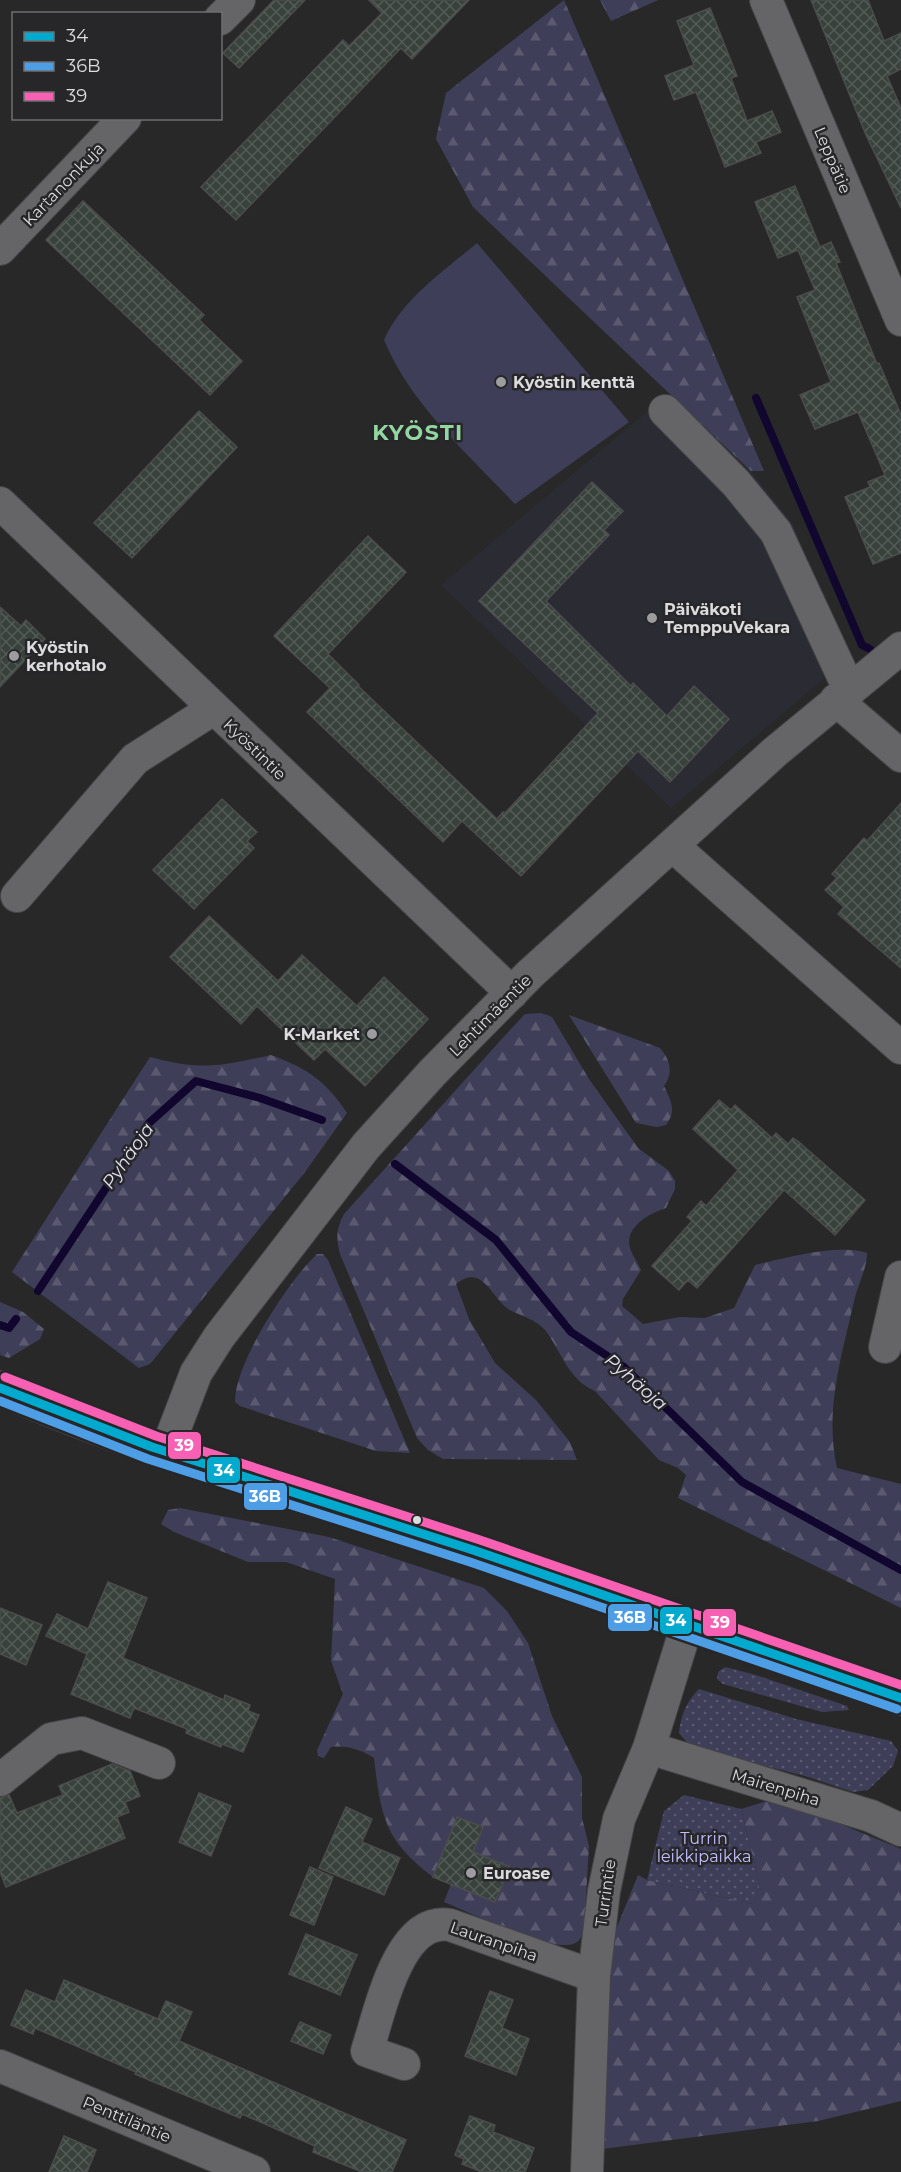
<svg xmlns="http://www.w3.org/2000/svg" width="901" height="2172" font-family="Montserrat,sans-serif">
<defs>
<pattern id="grass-dots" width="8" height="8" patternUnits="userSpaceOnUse" patternTransform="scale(1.5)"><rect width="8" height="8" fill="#3f3e59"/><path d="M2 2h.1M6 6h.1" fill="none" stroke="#5a5970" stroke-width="1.8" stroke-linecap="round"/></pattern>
<pattern id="forest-firs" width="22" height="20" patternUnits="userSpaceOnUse" patternTransform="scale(1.5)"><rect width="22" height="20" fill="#3f3e59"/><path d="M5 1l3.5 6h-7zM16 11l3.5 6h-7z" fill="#5a5970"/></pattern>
<pattern id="building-cross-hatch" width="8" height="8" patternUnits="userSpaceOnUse" patternTransform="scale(1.5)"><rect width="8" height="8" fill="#38413c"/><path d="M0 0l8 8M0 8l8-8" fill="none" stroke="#545c58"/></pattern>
</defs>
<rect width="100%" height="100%" fill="#282829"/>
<polygon fill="#2b2b33" points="669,393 751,471 793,524 847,659 671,808 441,585"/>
<g fill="url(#grass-dots)">
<polygon points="725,1667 756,1675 847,1706 849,1710 822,1712 723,1684 717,1679 718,1672"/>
<path d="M699,1689l97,30 95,22 7,10 -5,15 -25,24 -15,2 -48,-16 -114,-29 -12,-14c2,-18 7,-31 20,-44z"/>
<polygon points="684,1795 741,1809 760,1885 753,1904 647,1880 664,1811"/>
</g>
<g fill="url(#forest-firs)">
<polygon points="564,0 764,471 751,471 473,207 436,139 446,93"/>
<polygon points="600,0 658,0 611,21"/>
<path d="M541,1013l11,4 37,62 49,69 31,23 6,10v8l-9,19c-16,5 -42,19 -36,40 2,7 8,15 11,22l-18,29 -1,7 21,18 37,-7 25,1 29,-10 21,-43c29,-7 85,-22 112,-12 0,15 -8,29 -12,44 -13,58 -31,112 -18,171l64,16v124l-223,-110 8,-23 -8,-7 -19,-8 -64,-69c-27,-12 -33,-38 -49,-60 -10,-12 -23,-14 -36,-21 -18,-10 -27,-48 -54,-26l13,35 26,44 41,37 34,42 7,18 -134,-1 -15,-9 -11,-12 -77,-184c-4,-16 -4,-25 4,-40l166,-184 15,-16z"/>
<path d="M569,1015l91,33c10,12 14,24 4,38 7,15 13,25 2,39l-9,2 -21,-4z"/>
<path d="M271,1055c37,14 54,25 76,58l-42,59 -155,192 -11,4 -127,-96 138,-215c51,14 71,9 121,-2z"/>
<path d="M317,1254h6l5,6 82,193 -34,-2 -136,-45 -5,-4c-1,-38 54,-122 82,-148z"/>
<polygon points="0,1302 23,1312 44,1329 40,1339 9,1358 0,1355"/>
<path d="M180,1508l149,29 155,51 23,23 21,32 24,73 30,61v41l7,28 -5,84c-2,6 -4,12 -11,14 -27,8 -101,-31 -129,-42l7,-18 45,18 14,-35 -37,-15 10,-25 -26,-10 -24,60c-49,-37 -52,-61 -59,-119 -12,-8 -28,-13 -43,-11l-7,11 -6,-2 -1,-6 26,-56 -12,-33 4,-82 -49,-17h-38l-74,-30 -13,-8 7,-14z"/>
<polygon points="777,1798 901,1849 901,2101 818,2121 602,2149 602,2048 615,1932 638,1875 647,1880 753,1904 760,1885 741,1809"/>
</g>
<path fill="#3f3e59" d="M477,243l152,179 -114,82c-48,-51 -104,-99 -131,-164 18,-41 60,-69 93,-97z"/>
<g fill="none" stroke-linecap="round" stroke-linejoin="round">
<g stroke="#10062e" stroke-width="8">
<polyline points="756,398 862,645 870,649"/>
<polyline points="395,1164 496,1240 571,1332 624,1367 742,1482 901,1570"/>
<polyline points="38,1291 149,1123 196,1081 260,1098 322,1120"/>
<polyline points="0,1325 9,1328 16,1319"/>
</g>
</g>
<g fill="url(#building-cross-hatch)" stroke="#4c4c4c" stroke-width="1.5">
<polygon points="274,0 305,0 239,68 223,53"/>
<polygon points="369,0 469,0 412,59 401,48 236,220 201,187 343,40 349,46 382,13"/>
<polygon points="811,0 868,0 884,41 901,33 901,69 887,76 901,108 901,208 866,135"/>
<polygon points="710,8 737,76 731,78 747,121 772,111 781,132 756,142 761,153 725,167 696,92 674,100 665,76 694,65 677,21"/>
<polygon points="795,186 820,247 831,242 840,262 836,263 877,364 879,363 901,415 901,553 873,564 845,497 870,487 868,482 885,475 858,412 815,429 800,395 831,382 797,297 815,290 798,250 778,258 755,202"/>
<polygon points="83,201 204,315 199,320 242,361 210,395 46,240"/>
<polygon points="199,411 237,447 132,558 94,523"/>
<polygon points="592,482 623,511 604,530 609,535 546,601 631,686 633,683 667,716 694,686 729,719 670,782 638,751 521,876 462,821 443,842 307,712 330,688 274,636 368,536 406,572 328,654 359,685 358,686 497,819 503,812 505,813 598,713 479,601"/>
<polygon points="0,607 21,626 26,620 45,639 0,687"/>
<polygon points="222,799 257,832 247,841 254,848 194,909 153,870"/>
<polygon points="901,803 901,968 838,914 844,907 825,890 837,878 832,874 864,838 867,841"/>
<polygon points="209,916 278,981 302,955 357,1006 384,977 428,1019 365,1086 325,1049 314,1060 257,1006 241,1024 170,957"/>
<polygon points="719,1100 731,1110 735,1105 772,1138 776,1133 788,1144 793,1138 799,1142 865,1200 835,1235 784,1190 697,1288 688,1280 679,1290 652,1266 692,1221 687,1217 701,1201 706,1206 738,1170 693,1129"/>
<polygon points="108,1582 147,1598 123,1658 224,1700 225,1695 250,1705 248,1711 259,1715 243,1752 222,1744 221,1747 186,1733 187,1729 134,1708 130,1718 71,1694 87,1654 46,1636 57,1614 88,1629"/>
<polygon points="0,1608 42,1625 26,1665 0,1654"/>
<polygon points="112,1764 130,1771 140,1796 125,1802 129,1812 117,1817 125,1838 6,1887 0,1872 0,1798 9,1795 17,1813 63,1795 59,1786"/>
<polygon points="199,1793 231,1806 211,1856 179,1842"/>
<polygon points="346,1807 372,1819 362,1842 400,1858 384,1895 319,1868"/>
<polygon points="457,1817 483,1827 473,1852 510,1867 495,1902 433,1877"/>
<polygon points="310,1867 333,1877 314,1925 290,1915"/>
<polygon points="306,1934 357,1955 340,1995 289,1974"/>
<polygon points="64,1980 158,2019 166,2001 192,2012 179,2041 406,2140 392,2172 362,2172 313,2152 315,2146 242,2114 240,2118 135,2074 136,2072 35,2028 33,2034 11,2025 26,1990 55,2002"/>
<polygon points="490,1991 513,2000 502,2028 529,2039 516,2075 465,2056"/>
<polygon points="300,2022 331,2035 323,2054 291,2041"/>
<polygon points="470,2116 495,2125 493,2132 534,2148 525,2172 482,2172 462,2164 464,2159 455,2155"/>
<polygon points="64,2136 96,2150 87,2172 49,2172"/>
</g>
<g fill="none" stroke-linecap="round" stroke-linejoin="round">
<defs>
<g id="minor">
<polyline points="766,0 901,320"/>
<polyline points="220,19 239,0"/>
<polyline points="0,249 125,118"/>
<polyline points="665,411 736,483 776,532 849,689"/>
<polyline points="0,503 512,993"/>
<polyline points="836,700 901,756"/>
<polyline points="673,846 901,1048"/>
<polyline points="17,896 135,759 213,709"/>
<polyline points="885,1347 901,1277"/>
<polyline points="165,1454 196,1373 219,1337 366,1146 433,1072 530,974 776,751 901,648"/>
<polyline points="649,1748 871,1816 901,1830"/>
<polyline points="0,1780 51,1739 82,1733 159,1763"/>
<path d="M404,2064l-37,-13c13,-38 31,-135 83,-126l144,51"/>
<polyline points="0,2066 254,2172"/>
<polyline points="587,2172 594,1976 604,1891 619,1819 649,1748 687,1625"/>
</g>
<path id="major" d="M0,1388c133,60 273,97 412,142 164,53 326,113 489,168"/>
</defs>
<use href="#minor" stroke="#454547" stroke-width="34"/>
<use href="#major" stroke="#454547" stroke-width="36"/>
<use href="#minor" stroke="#656567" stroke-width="32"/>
<use href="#major" stroke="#605f64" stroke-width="33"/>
<defs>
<polyline id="bus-1" points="0,1388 152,1447 473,1550 901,1698"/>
<polyline id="bus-2" points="0,1401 148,1459 470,1562 897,1709"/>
<polyline id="bus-3" points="5,1377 156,1436 477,1539 901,1685"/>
</defs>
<use href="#bus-1" stroke="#27272a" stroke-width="14"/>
<use href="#bus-2" stroke="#27272a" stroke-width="14"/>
<use href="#bus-3" stroke="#27272a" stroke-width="14"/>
<use href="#bus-1" stroke="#00a9ce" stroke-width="9"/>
<use href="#bus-2" stroke="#4d9ee5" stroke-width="9"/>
<use href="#bus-3" stroke="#f860b3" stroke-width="9"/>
</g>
<g fill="#9d9d9f" stroke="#27272a" stroke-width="2">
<circle cx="501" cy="382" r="6"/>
<circle cx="652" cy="618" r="6"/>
<circle cx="14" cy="656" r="6"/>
<circle cx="372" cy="1034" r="6"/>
<circle cx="471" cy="1873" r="6"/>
</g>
<circle fill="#dcdcde" stroke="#27272a" stroke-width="2" cx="417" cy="1520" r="5"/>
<g text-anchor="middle" stroke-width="5" stroke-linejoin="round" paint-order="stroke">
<g font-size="16" fill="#dcdcde" stroke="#27272a">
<text transform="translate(833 160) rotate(67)" y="6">Leppätie</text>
<text transform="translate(63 184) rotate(-46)" y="6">Kartanonkuja</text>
<text transform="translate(255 749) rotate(44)" y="6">Kyöstintie</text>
<text transform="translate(490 1015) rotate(-45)" y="6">Lehtimäentie</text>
<text transform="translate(776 1787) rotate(17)" y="6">Mairenpiha</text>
<text transform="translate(605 1893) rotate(-82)" y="6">Turrintie</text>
<text transform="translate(494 1941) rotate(19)" y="6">Lauranpiha</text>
<text transform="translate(127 2119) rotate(23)" y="6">Penttiläntie</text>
</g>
<g font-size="16" font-weight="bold" fill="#dcdcde" stroke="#27272a" text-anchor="start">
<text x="513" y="388">Kyöstin kenttä</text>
<text x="664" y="615">Päiväkoti<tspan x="664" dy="18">TemppuVekara</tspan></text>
<text x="26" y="653">Kyöstin<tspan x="26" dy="18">kerhotalo</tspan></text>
<text x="360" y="1040" text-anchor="end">K-Market</text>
<text x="483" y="1879">Euroase</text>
</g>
<g font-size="16" fill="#c2beff" stroke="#27272a">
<text x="704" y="1844">Turrin<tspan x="704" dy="18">leikkipaikka</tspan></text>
</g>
<g font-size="18" font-style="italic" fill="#e2e1f2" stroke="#27272a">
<text transform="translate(128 1156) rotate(-55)" y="6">Pyhäoja</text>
<text transform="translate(636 1382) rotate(41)" y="6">Pyhäoja</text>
</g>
<g font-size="22" font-weight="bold" letter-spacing="1.5" fill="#94d6a2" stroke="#27272a">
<text x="418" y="440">KYÖSTI</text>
</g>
</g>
<g stroke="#27272a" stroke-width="2">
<rect x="167" y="1431" width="35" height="29" rx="6" fill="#f860b3"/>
<rect x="206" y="1456" width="35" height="28" rx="6" fill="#00a9ce"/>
<rect x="243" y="1482" width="45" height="29" rx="6" fill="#4d9ee5"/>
<rect x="607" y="1603" width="46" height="29" rx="6" fill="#4d9ee5"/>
<rect x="659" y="1606" width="34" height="29" rx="6" fill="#00a9ce"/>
<rect x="702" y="1608" width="35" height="29" rx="6" fill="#f860b3"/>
</g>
<g font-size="16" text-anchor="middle" font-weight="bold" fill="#fff">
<text x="184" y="1451">39</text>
<text x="224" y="1476">34</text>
<text x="265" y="1502">36B</text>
<text x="630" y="1623">36B</text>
<text x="676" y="1626">34</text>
<text x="720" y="1628">39</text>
</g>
<rect x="12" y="12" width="210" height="108" fill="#27272a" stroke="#6f6f72" stroke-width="1.5"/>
<rect x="24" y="32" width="30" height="9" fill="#00a9ce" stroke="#6f6f72" stroke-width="1.5"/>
<text x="66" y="42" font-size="18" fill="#dcdcde">34</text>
<rect x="24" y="62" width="30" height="9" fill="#4d9ee5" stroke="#6f6f72" stroke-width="1.5"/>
<text x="66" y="72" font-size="18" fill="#dcdcde">36B</text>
<rect x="24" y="92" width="30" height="9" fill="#f860b3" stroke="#6f6f72" stroke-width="1.5"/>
<text x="66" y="102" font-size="18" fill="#dcdcde">39</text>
</svg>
